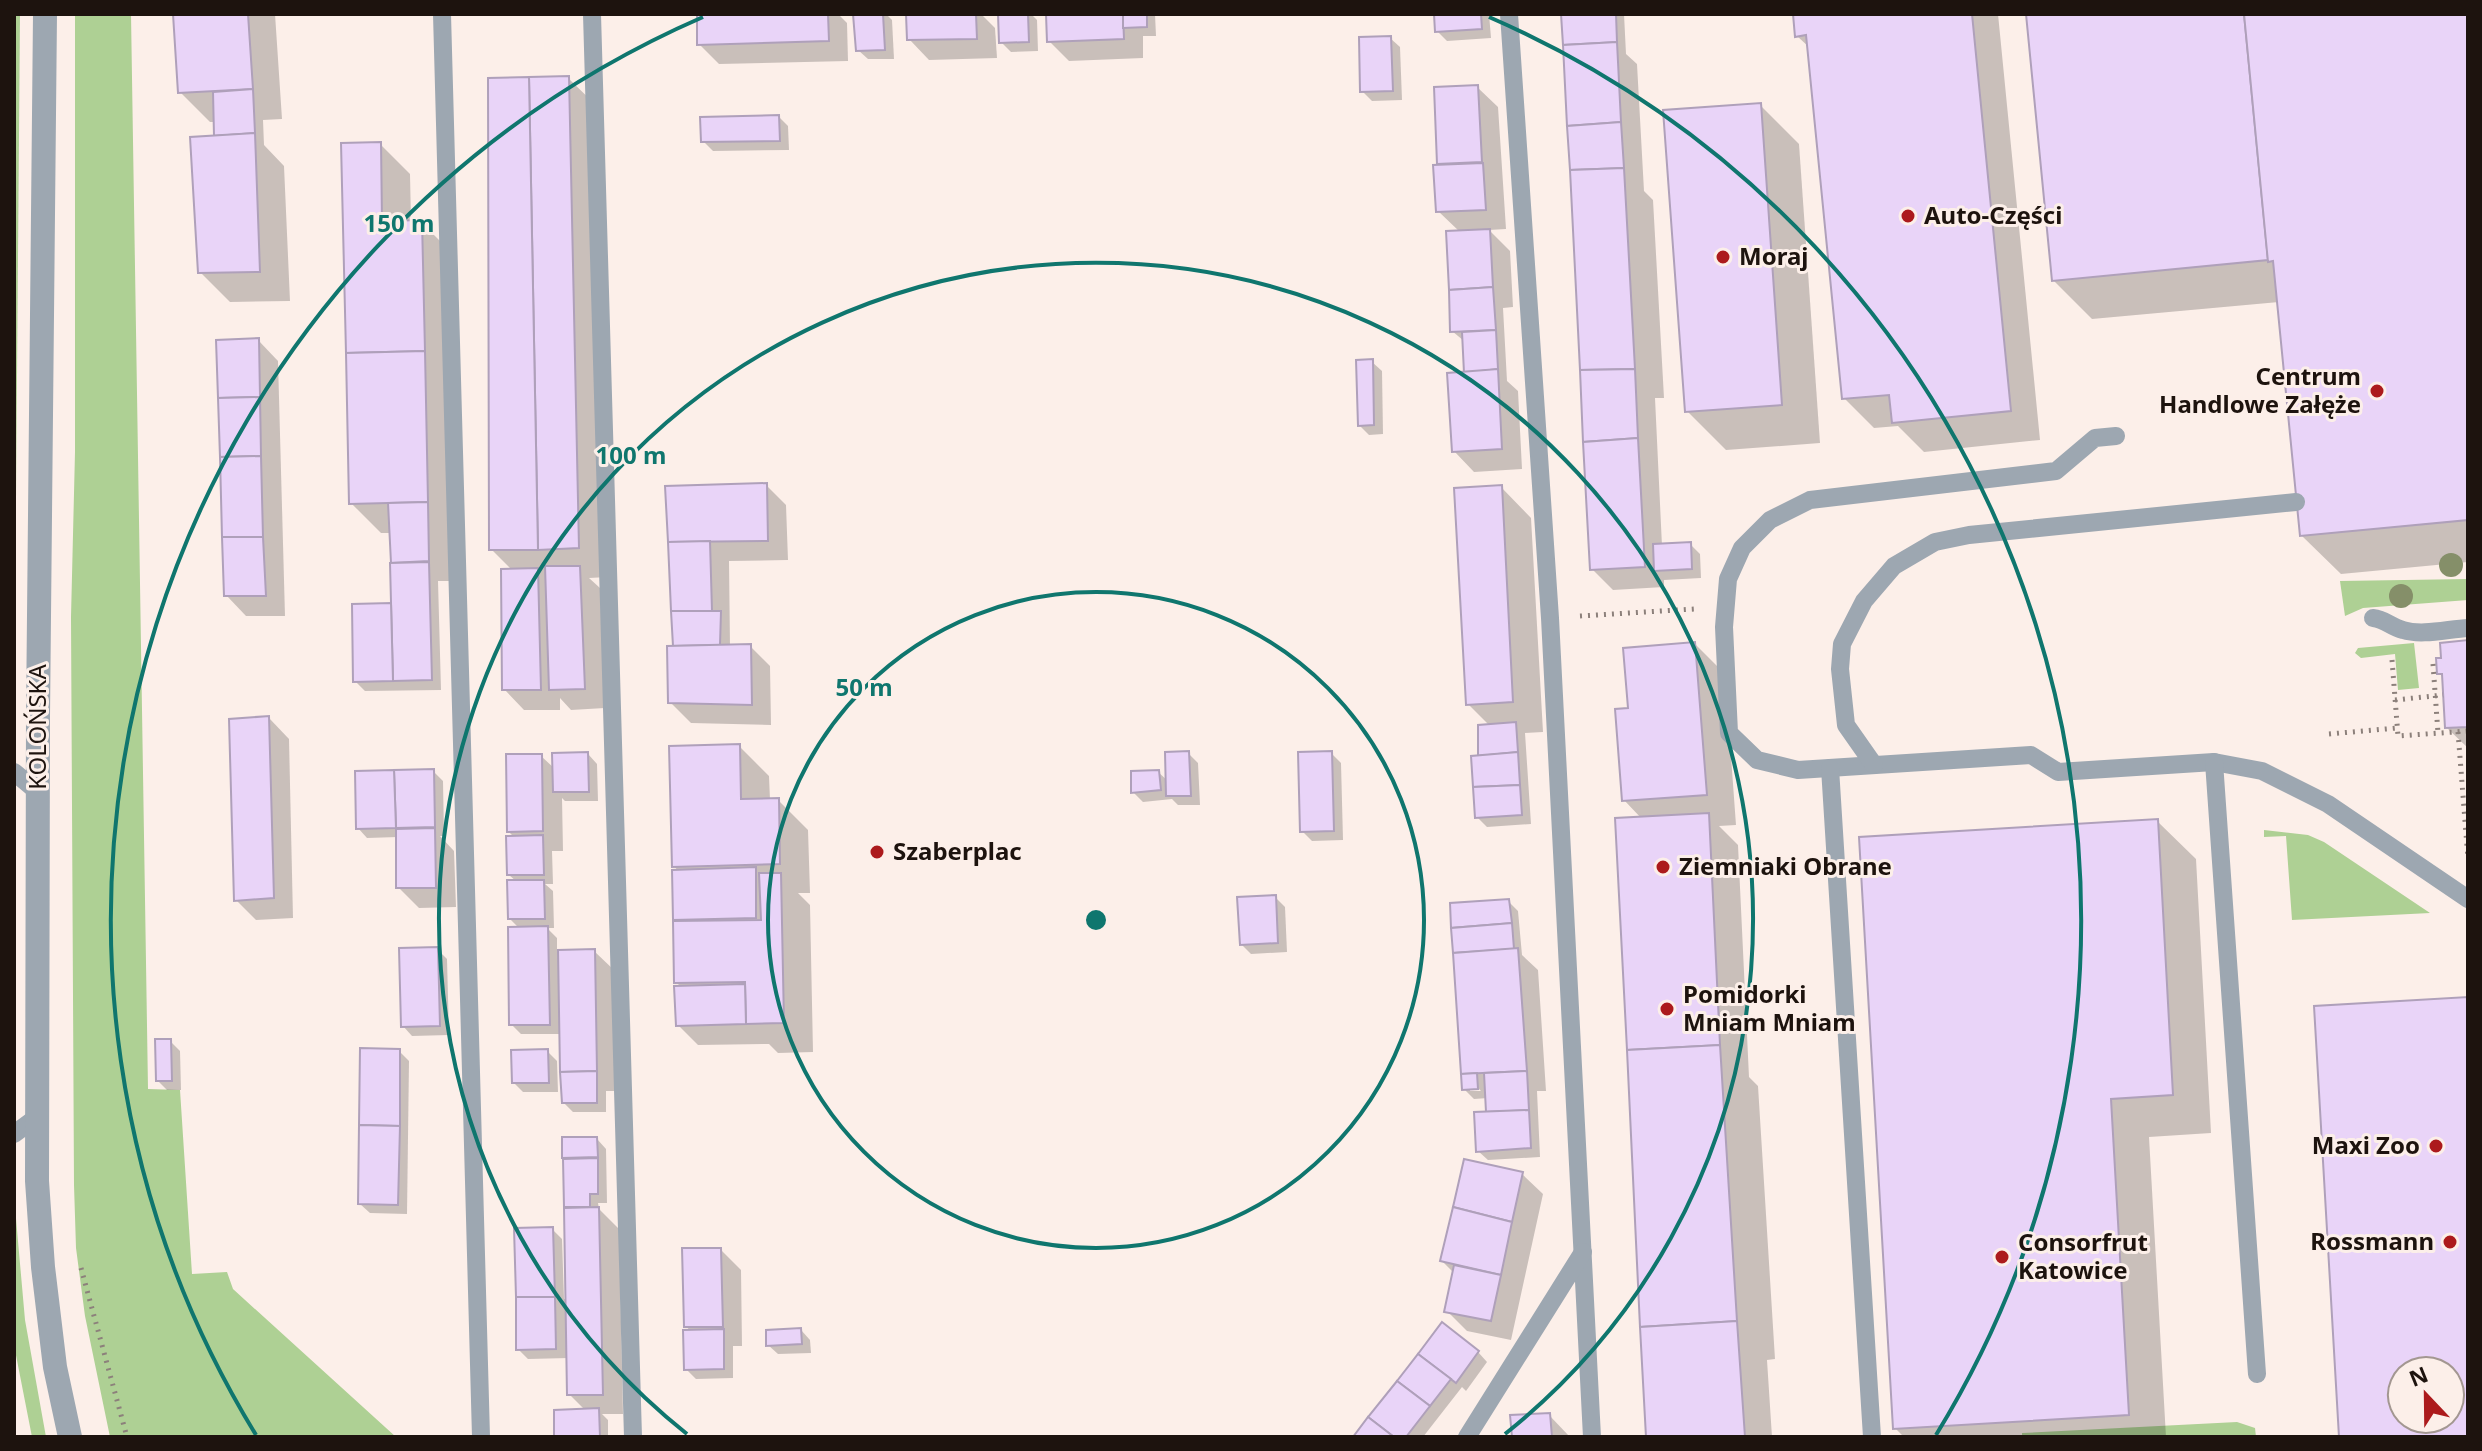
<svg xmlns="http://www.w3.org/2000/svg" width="2482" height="1451" font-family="'Noto Sans',sans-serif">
<rect width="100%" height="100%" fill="#fcefe9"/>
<g fill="#aed094">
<polygon points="14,14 20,14 14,742"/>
<polygon points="75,14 131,14 148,1089 180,1090 192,1274 227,1272 233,1289 396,1437 110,1437 85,1316 76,1248 74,1185 71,617 75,452"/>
<polygon points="2468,579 2468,600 2363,608 2345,616 2340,581"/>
<polygon points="2414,643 2419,688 2398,690 2395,654 2361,658 2355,653 2358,648"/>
<polygon points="2264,830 2308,835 2324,842 2430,913 2292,920 2286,836 2264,837"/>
<polygon points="14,1196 25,1320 46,1437 32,1437 14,1345"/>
<polygon points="2237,1422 2255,1428 2256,1437 2022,1437 2022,1433"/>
</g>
<g fill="#0003" fill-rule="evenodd">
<polygon points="175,14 275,14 282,119 263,120 264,145 284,166 290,301 230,302 200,272 218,138 215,122 210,122 180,92"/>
<polygon points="699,14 838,14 847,23 848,61 719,64 699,44"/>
<polygon points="855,14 886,14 892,20 894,59 868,59 858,50"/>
<polygon points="908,14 981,14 995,28 997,58 929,60 909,39"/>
<polygon points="1000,14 1031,14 1037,20 1038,51 1011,52 1001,42"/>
<polygon points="1048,14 1155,14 1156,36 1143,36 1143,58 1069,61 1049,41"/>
<polygon points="1436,14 1489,14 1491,38 1447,41 1437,31"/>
<polygon points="1563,14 1624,14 1626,54 1637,64 1644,191 1653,200 1664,398 1655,398 1662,546 1690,544 1700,554 1701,578 1664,580 1664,587 1613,590 1592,569"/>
<polygon points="1795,14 1998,14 2040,440 1924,452 1898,426 1874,428 1844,398 1810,48 1797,36"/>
<polygon points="2028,14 2468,14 2468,562 2341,574 2302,536 2279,302 2092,319 2054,281"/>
<polygon points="1390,38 1400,47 1402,100 1372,101 1362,91"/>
<polygon points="568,78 599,108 608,577 589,578 600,588 605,708 571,710 560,698 560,710 524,710 504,689 512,570 491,549"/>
<polygon points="1477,87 1498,107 1506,229 1489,230 1510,251 1513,307 1503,308 1507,381 1518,391 1522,469 1474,472 1454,451 1466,373 1464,341 1452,331 1460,232 1438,211 1436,88"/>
<polygon points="1760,105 1799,144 1820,443 1726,450 1687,411"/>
<polygon points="779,117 788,126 789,150 713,151 703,141"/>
<polygon points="380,144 410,174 411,222 421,222 451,252 449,581 438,581 441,690 365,691 355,681 354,605 393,605 396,565 392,562 391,533 381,533 351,503"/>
<polygon points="258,340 278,361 285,616 246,616 226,595"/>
<polygon points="1372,362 1382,371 1383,434 1369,435 1360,426"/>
<polygon points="766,485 786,505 788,560 729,561 730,647 750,646 770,666 771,725 691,723 670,702 675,648 667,488"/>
<polygon points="1501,487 1531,518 1543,732 1525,733 1531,824 1487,827 1477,817 1481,758 1490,726 1468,704"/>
<polygon points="2468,642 2468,748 2447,728 2444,678 2439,673"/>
<polygon points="1695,644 1725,674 1736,825 1719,826 1738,845 1749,1077 1758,1086 1775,1359 1767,1360 1772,1437 1648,1437 1642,819 1624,800 1630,710"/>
<polygon points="269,718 289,739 293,918 256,920 236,900"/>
<polygon points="739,746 769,776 770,800 778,800 808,830 810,893 798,893 810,905 813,1052 778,1053 769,1044 698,1045 678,1025 682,988 676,982 679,923 675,919 679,872 674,866"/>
<polygon points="1188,753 1198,763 1200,805 1178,805 1172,799 1143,802 1133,792 1158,772 1168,781"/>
<polygon points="1331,753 1341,763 1343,840 1312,841 1302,831"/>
<polygon points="588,754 597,764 598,801 565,801 562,798 563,851 552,851 553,884 545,884 553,891 554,928 547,928 557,938 557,952 594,951 615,971 616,1091 606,1091 606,1112 573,1112 564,1103 562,1034 521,1034 511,1024 520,929 510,919 517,882 509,875 515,838 509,832 541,756 555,769"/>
<polygon points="433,771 443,781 444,836 440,836 454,851 456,907 419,908 398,887 398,837 367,838 358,828"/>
<polygon points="2157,821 2196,859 2211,1133 2149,1137 2166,1437 1904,1437 1895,1428"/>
<polygon points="1275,897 1285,907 1287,952 1251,954 1241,944"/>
<path d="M1508,901l10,10 4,44 16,15 8,121h-9l3,66 -52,3 -10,-9 11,-37 -1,-16 -14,1 -10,-10zM1470,1087h7l4,4h-11z"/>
<polygon points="437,949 447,959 449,1035 412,1036 403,1026"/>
<polygon points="170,1041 180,1051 181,1090 167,1090 158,1081"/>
<polygon points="399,1051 409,1061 407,1214 370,1213 360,1204"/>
<polygon points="547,1051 557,1061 558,1092 523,1092 514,1083"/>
<polygon points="564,1139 597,1139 606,1149 607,1203 598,1203 599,1209 619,1229 623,1414 602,1414 608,1420 608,1437 556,1437 586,1411 569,1394 569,1358 528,1359 518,1349 552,1229 562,1239 564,1299 568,1299 570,1210 566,1206"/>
<polygon points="1522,1174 1543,1194 1511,1340 1467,1331 1447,1311 1454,1273 1442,1261"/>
<polygon points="721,1250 741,1270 742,1346 733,1346 733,1378 696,1379 686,1369 691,1332 686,1326"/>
<polygon points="801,1330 810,1340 811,1353 778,1354 768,1345"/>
<polygon points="1478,1352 1487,1362 1466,1391 1462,1387 1423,1437 1356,1437"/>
<polygon points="1549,1415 1570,1437 1514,1437"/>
</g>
<g fill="#e9d4f8" stroke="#afa0ba" stroke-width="2" fill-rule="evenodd">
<polygon points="173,14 248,14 253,89 178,93"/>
<polygon points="697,14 828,14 829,41 697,45"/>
<polygon points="853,14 883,14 885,50 856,51"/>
<polygon points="906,14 976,14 977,39 907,40"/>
<polygon points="998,14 1028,14 1029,42 999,43"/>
<polygon points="1046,14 1123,14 1124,39 1047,42"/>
<polygon points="1123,14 1147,14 1147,27 1123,28"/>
<polygon points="1434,14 1481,14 1482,29 1435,32"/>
<polygon points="1561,14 1616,14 1617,42 1563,45"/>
<polygon points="1793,14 1972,14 2011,411 1892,423 1889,395 1842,399 1806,35 1795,37"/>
<polygon points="2026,14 2244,14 2268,260 2052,281"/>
<polygon points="2244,14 2468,14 2468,520 2300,536 2273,261 2268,262"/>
<polygon points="1391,36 1393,91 1360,92 1359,37"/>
<polygon points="1617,42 1621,122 1567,126 1563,45"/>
<polygon points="569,76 579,548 538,550 529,77"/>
<polygon points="529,77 538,550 489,550 488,78"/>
<polygon points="1478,85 1482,162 1437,164 1434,87"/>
<polygon points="253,89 255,133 214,136 213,92"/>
<polygon points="1761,103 1782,405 1685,412 1663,110"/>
<polygon points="779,115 780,141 701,142 700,117"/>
<polygon points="1621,122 1624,168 1570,170 1567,126"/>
<polygon points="255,133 260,272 198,273 190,137"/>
<polygon points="381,142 382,221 422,220 425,351 346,353 341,143"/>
<polygon points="1483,163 1486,210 1436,212 1433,165"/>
<polygon points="1624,168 1635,369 1580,370 1570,170"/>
<polygon points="1490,229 1493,287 1449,290 1446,231"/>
<polygon points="1493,287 1496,330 1450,332 1449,290"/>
<polygon points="1496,330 1498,369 1464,373 1462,332"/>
<polygon points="259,338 260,397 218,398 216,340"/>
<polygon points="425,351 428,502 349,504 346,353"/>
<polygon points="1373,359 1374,425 1358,426 1356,360"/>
<polygon points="1498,369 1502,449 1452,452 1447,373"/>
<polygon points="1635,369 1638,438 1583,442 1580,370"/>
<polygon points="260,397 261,456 220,457 218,398"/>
<polygon points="1638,438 1645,567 1590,570 1583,442"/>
<polygon points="261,456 263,537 222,537 220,457"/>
<polygon points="767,483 768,541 668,542 665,486"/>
<polygon points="1502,485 1513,702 1466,705 1454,488"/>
<polygon points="428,502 429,561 391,563 388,503"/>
<polygon points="222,537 263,537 266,596 224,596"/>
<polygon points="710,541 712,611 671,611 668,542"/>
<polygon points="1691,542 1692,569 1654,571 1653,544"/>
<polygon points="429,562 432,680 393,681 390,563"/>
<polygon points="545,566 580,566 585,689 549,690"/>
<polygon points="538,568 541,690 502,690 501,569"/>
<polygon points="391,603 393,681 353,682 352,604"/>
<polygon points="671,611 721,611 720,645 673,646"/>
<polygon points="2468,640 2468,727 2445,728 2442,674 2437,674 2436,658 2441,658 2440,643"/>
<polygon points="1695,642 1707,795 1622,801 1615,709 1628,708 1623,648"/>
<polygon points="751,644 752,705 668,703 667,646"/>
<polygon points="269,716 274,898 234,901 229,719"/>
<polygon points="1516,722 1518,752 1478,756 1478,725"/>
<polygon points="740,744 741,799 779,798 780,864 672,867 669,746"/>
<polygon points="1189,751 1191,796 1166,796 1165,752"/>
<polygon points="1332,751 1334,831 1300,832 1298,752"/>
<polygon points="588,752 589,792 553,792 552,753"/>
<polygon points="1518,752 1520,785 1473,787 1471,756"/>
<polygon points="506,754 542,754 543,831 507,832"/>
<polygon points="434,769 435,827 396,828 394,770"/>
<polygon points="394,770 396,828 356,829 355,771"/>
<polygon points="1159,770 1161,790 1131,793 1131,771"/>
<polygon points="1520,785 1522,815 1475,818 1473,787"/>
<polygon points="1709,813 1720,1045 1627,1050 1615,818"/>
<polygon points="2158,819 2173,1095 2111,1099 2129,1415 1893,1429 1859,837"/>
<polygon points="435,828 436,888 396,888 396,829"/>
<polygon points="543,835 544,875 507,875 506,836"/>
<polygon points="756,867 756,918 673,920 672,870"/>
<polygon points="759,873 781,873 784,1023 746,1024 745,982 674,983 673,921 761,920"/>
<polygon points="507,880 544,880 545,919 508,919"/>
<polygon points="1276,895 1278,943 1240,945 1237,897"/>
<polygon points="1509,899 1512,923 1451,928 1450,903"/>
<polygon points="1512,923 1514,949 1453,953 1451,928"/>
<polygon points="548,926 550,1025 509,1025 508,927"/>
<polygon points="438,947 440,1026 401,1027 399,948"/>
<polygon points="1518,948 1527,1071 1461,1074 1453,953"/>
<polygon points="595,949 597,1071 560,1072 558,950"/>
<polygon points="745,984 746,1024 676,1026 674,986"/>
<path d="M2468,997v440h-129l-25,-431zM2402,1371h48v48h-48z"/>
<polygon points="155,1039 171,1039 172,1081 156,1081"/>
<polygon points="1720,1045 1737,1321 1640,1327 1627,1050"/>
<polygon points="360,1048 400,1049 400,1126 359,1125"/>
<polygon points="548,1049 549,1083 512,1083 511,1050"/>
<polygon points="597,1071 597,1103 562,1103 560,1072"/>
<polygon points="1527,1071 1529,1110 1486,1112 1484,1073"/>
<polygon points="1477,1073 1478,1089 1462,1090 1461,1074"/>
<polygon points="1529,1110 1531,1148 1476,1152 1474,1112"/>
<polygon points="359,1125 400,1126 398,1205 358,1204"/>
<polygon points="562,1137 597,1137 598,1157 562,1158"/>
<polygon points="598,1158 598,1194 590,1194 590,1207 564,1207 563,1159"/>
<polygon points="1464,1159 1523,1172 1512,1222 1453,1207"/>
<polygon points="599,1207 603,1395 567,1395 564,1208"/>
<polygon points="1453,1207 1512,1222 1501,1275 1440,1261"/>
<polygon points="553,1227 555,1297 516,1297 514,1228"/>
<polygon points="682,1248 721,1248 723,1327 684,1327"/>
<polygon points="1454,1265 1501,1275 1491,1321 1444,1312"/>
<polygon points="516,1297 555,1297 556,1349 516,1350"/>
<polygon points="1737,1321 1745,1437 1646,1437 1640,1327"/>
<polygon points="1442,1322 1479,1351 1456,1383 1418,1354"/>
<polygon points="801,1328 802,1344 766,1346 766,1330"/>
<polygon points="724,1329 724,1369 684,1370 683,1330"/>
<polygon points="1418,1354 1451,1379 1430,1406 1397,1381"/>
<polygon points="1397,1381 1430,1406 1406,1437 1394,1437 1368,1417"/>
<polygon points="599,1408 600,1437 554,1437 554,1410"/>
<polygon points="1550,1413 1552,1437 1512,1437 1510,1415"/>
<polygon points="1368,1417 1394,1437 1353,1437"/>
</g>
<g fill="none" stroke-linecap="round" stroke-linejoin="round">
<g stroke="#8c807b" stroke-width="5" stroke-dasharray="2 6" stroke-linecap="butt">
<polyline points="1580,616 1694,609"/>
<polyline points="2392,660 2398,736 2468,731"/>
<polyline points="2433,664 2438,733"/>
<polyline points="2395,700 2443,695"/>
<polyline points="2458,732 2468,859"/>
<polyline points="2329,734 2397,728"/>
<polyline points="81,1268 127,1437"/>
</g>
<g stroke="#9da7b1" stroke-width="18">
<polyline points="442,14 481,1437"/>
<polyline points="592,14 633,1437"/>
<polyline points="1509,14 1550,618 1592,1437"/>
<polyline points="2116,436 2095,438 2056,471 1810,500 1770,520 1742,548 1728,579 1724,627 1729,733 1757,760 1798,770 2031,755 2058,772 2214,762 2262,771 2328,804 2468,899"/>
<path d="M2373,618c12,1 18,9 30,12 19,6 45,-1 65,-2"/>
<polyline points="2214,762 2257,1374"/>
<polyline points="1874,765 1846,725 1840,669 1842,644 1864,601 1894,566 1935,542 1969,535 2296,502"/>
<polyline points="1830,768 1872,1437"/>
<polyline points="14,772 38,792"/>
<polyline points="14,1134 37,1117"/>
<polyline points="1467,1437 1583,1252"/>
</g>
<polyline stroke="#9da7b1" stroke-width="24" points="45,14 38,716 37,1181 43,1267 55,1367 70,1437"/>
</g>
<g fill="#858f69">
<circle cx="2451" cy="565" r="12"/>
<circle cx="2401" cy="596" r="12"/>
</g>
<g fill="none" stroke="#0f766e" stroke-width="4">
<circle cx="1096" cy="920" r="328"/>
<path d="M687 1434A657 657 0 1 1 1505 1434"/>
<path d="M256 1435A985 985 0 0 1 703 17M1489 17A985 985 0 0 1 1936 1435"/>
</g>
<g fill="#ac1a1c" stroke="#fcefe9" stroke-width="3">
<circle cx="1908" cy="216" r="8"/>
<circle cx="1723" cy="257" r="8"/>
<circle cx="2377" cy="391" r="8"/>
<circle cx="877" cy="852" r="8"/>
<circle cx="1663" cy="867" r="8"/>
<circle cx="1667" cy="1009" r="8"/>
<circle cx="2436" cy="1146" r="8"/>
<circle cx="2450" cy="1242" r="8"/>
<circle cx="2002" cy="1257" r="8"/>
</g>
<g text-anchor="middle" stroke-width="6" stroke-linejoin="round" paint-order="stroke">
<g font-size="24" font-weight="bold" fill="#1d130e" stroke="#fcefe9" text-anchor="start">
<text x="1924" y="224">Auto-Części</text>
<text x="1739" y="265">Moraj</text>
<text x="2361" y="385" text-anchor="end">Centrum<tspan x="2361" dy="28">Handlowe Załęże</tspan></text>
<text x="893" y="860">Szaberplac</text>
<text x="1679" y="875">Ziemniaki Obrane</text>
<text x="1683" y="1003">Pomidorki<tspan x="1683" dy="28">Mniam Mniam</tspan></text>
<text x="2420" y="1154" text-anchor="end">Maxi Zoo</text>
<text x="2434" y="1250" text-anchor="end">Rossmann</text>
<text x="2018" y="1251">Consorfrut<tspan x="2018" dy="28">Katowice</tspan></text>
</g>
<g font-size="24" fill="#1d130e" stroke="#fcefe9">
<text transform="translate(38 727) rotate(-90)" y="8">KOLOŃSKA</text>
</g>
</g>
<circle cx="1096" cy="920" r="12" fill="#0f766e" stroke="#fcefe9" stroke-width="4"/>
<g font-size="24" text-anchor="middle" font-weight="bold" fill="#0f766e" stroke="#fcefe9" stroke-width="6" stroke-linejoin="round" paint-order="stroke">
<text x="399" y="232">150 m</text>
<text x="631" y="464">100 m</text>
<text x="864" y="696">50 m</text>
</g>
<rect width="2482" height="1451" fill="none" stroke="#1d130e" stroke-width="32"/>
<g transform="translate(2426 1395) rotate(338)"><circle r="38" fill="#fcefe9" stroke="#a39791" stroke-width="2"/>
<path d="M0-6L14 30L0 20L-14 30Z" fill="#ac1a1c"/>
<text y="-12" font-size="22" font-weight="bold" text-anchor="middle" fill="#1d130e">N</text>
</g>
</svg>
